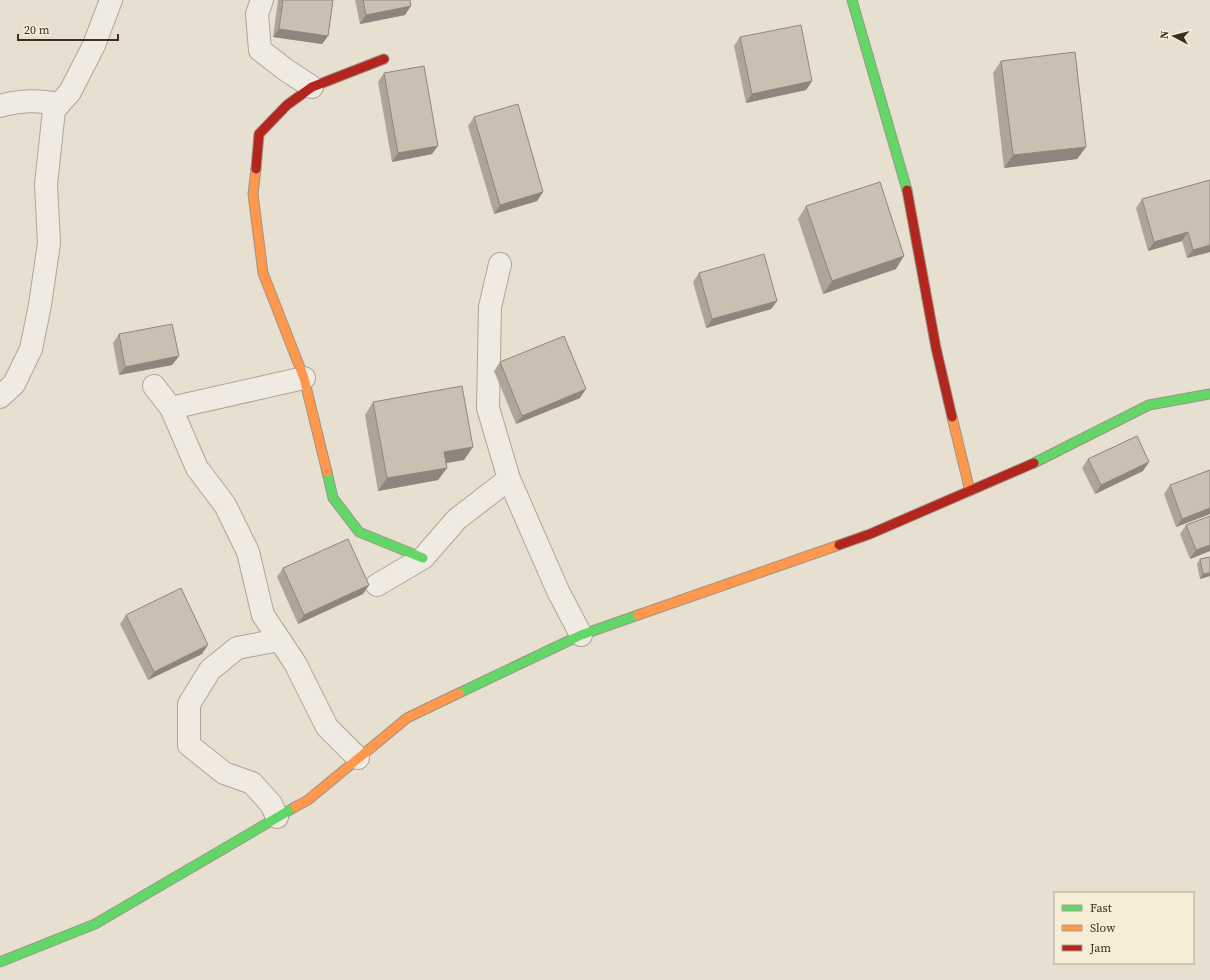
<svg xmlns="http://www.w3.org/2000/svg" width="1210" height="980" font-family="'Source Serif 4',serif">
<rect width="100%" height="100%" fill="#e7e0d1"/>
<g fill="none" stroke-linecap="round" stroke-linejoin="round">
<defs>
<g id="street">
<polyline points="262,0 257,14 260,50 286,70 312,87"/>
<path d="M0,106c21,-6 38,-6 59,-2"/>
<polyline points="500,264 490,307 488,408 509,479 558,591 581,635"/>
<polyline points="154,386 171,408 197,468 225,505 248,552 263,615 295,663 327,727 358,758"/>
<polyline points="0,397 14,384 31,349 40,305 49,243 46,184 54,110 70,92 94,45 111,0"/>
<polyline points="171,408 304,378"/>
<polyline points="377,585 423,558 457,519 509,479"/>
<polyline points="277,817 271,804 252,783 224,773 189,745 189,704 210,670 237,648 279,640"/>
</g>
<g id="fast">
<polyline points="852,0 907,190"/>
<polyline points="1034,463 1149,405 1210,394"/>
<polyline points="327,472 333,498 359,532 423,558"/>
<polyline points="459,693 581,635 638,615"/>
<polyline points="0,962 95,924 295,807"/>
</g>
<g id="slow">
<polyline points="256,169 253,194 263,273 304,378 327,472"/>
<polyline points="952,417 970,491"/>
<polyline points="638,615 839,545"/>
<polyline points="295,807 308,800 407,718 459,693"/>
</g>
<g id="jam">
<polyline points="256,169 259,134 287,105 312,87 384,59"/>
<polyline points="907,190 936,348 952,417"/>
<polyline points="839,545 870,534 1034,463"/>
</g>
</defs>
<use href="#street" stroke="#ada599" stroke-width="24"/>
<use href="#fast" stroke="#9c958a" stroke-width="11"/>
<use href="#slow" stroke="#9c958a" stroke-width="11"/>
<use href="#jam" stroke="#9c958a" stroke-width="11"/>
<use href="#street" stroke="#efebe3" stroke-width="22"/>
<use href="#fast" stroke="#63d668" stroke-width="9"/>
<use href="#slow" stroke="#ff974d" stroke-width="9"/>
<use href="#jam" stroke="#b3261e" stroke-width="9"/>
</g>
<g fill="#afa499">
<polygon points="278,0 333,0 328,36 322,44 273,37"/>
<polygon points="355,0 410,0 405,15 360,24"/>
<polygon points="740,37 812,81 806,90 746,103 734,46"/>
<polygon points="1001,61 1086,147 1077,159 1004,168 993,73"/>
<polygon points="384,73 432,154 392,162 378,82"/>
<polygon points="474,117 543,192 537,201 494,214 468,126"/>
<polygon points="1210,180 1210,252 1187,258 1182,241 1148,251 1136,208 1142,199"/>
<polygon points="806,206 896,269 823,294 798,219"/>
<polygon points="699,273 777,301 771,309 706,328 693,282"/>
<polygon points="119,334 179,356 172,365 119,375 113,343"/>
<polygon points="500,362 580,398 516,424 494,371"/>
<polygon points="373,402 464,460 446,463 447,468 438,480 378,491 365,415"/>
<polygon points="1088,459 1143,471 1095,494 1082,468"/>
<polygon points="1210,470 1210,514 1176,527 1164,494 1170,485"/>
<polygon points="1210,516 1210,551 1190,559 1180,534 1186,525"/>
<polygon points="1200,559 1210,576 1200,579 1197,564"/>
<polygon points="283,568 369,585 363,594 298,624 277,577"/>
<polygon points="126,615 202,654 148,680 120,624"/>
</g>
<g fill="#8e867d">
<polygon points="411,6 405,15 360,24 366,15"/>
<polygon points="279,29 328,36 322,44 273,37"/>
<polygon points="812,81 806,90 746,103 752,94"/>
<polygon points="438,146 432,154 392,162 398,153"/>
<polygon points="1086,147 1077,159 1004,168 1013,155"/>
<polygon points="543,192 537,201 494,214 500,205"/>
<polygon points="1188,232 1182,241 1148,251 1154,242"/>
<polygon points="1210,245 1210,252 1187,258 1193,250"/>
<polygon points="904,256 896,269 823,294 832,281"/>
<polygon points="777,301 771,309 706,328 712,319"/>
<polygon points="179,356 172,365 119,375 125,367"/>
<polygon points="586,389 580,398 516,424 522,416"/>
<polygon points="473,447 464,460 435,465 444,452"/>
<polygon points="1149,462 1143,471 1095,494 1101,485"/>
<polygon points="447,468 438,480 378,491 387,478"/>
<polygon points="1210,508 1210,514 1176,527 1182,519"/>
<polygon points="1210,545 1210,551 1190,559 1196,550"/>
<polygon points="1210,573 1210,576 1200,579 1203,574"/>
<polygon points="369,585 363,594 298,624 304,615"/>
<polygon points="208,645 202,654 148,680 154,672"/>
</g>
<g fill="#cbbfb2" stroke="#8e867d">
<polygon points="283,0 333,0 328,36 279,29"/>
<polygon points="363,0 410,0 411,6 366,15"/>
<polygon points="801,25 812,81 752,94 740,37"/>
<polygon points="1075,52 1086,147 1013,155 1001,61"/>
<polygon points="424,66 438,146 398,153 384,73"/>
<polygon points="518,104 543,192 500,205 474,117"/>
<polygon points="1210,180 1210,245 1193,250 1188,232 1154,242 1142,199"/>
<polygon points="880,182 904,256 832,281 806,206"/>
<polygon points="764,254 777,301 712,319 699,273"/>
<polygon points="172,324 179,356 125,367 119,334"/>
<polygon points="564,336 586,389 522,416 500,362"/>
<polygon points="462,386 473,447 444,452 447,468 387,478 373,402"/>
<polygon points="1137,436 1149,462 1101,485 1088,459"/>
<polygon points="1210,470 1210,508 1182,519 1170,485"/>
<polygon points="1210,516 1210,545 1196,550 1186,525"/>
<polygon points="348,539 369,585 304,615 283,568"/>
<polygon points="1210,557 1210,573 1203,574 1200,559"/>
<polygon points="181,588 208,645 154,672 126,615"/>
</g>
<rect x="1054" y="892" width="140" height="72" fill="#f7eed8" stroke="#ada18e"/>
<rect x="1062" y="905" width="20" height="6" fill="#63d668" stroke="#ada18e"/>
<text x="1090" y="912" font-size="12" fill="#3d2e20">Fast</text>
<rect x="1062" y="925" width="20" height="6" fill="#ff974d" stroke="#ada18e"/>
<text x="1090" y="932" font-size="12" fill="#3d2e20">Slow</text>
<rect x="1062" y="945" width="20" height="6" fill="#b3261e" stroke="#ada18e"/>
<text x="1090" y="952" font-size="12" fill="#3d2e20">Jam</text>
<g transform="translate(1174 36) rotate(277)" stroke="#f7eed8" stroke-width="3" paint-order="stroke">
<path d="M0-3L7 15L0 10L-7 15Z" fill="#3d2e20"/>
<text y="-6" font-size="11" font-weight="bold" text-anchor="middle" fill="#3d2e20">N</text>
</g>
<path d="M18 34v6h100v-6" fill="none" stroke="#3d2e20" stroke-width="2"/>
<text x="24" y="34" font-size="12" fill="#3d2e20" stroke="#f7eed8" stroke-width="3" paint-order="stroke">20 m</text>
</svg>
